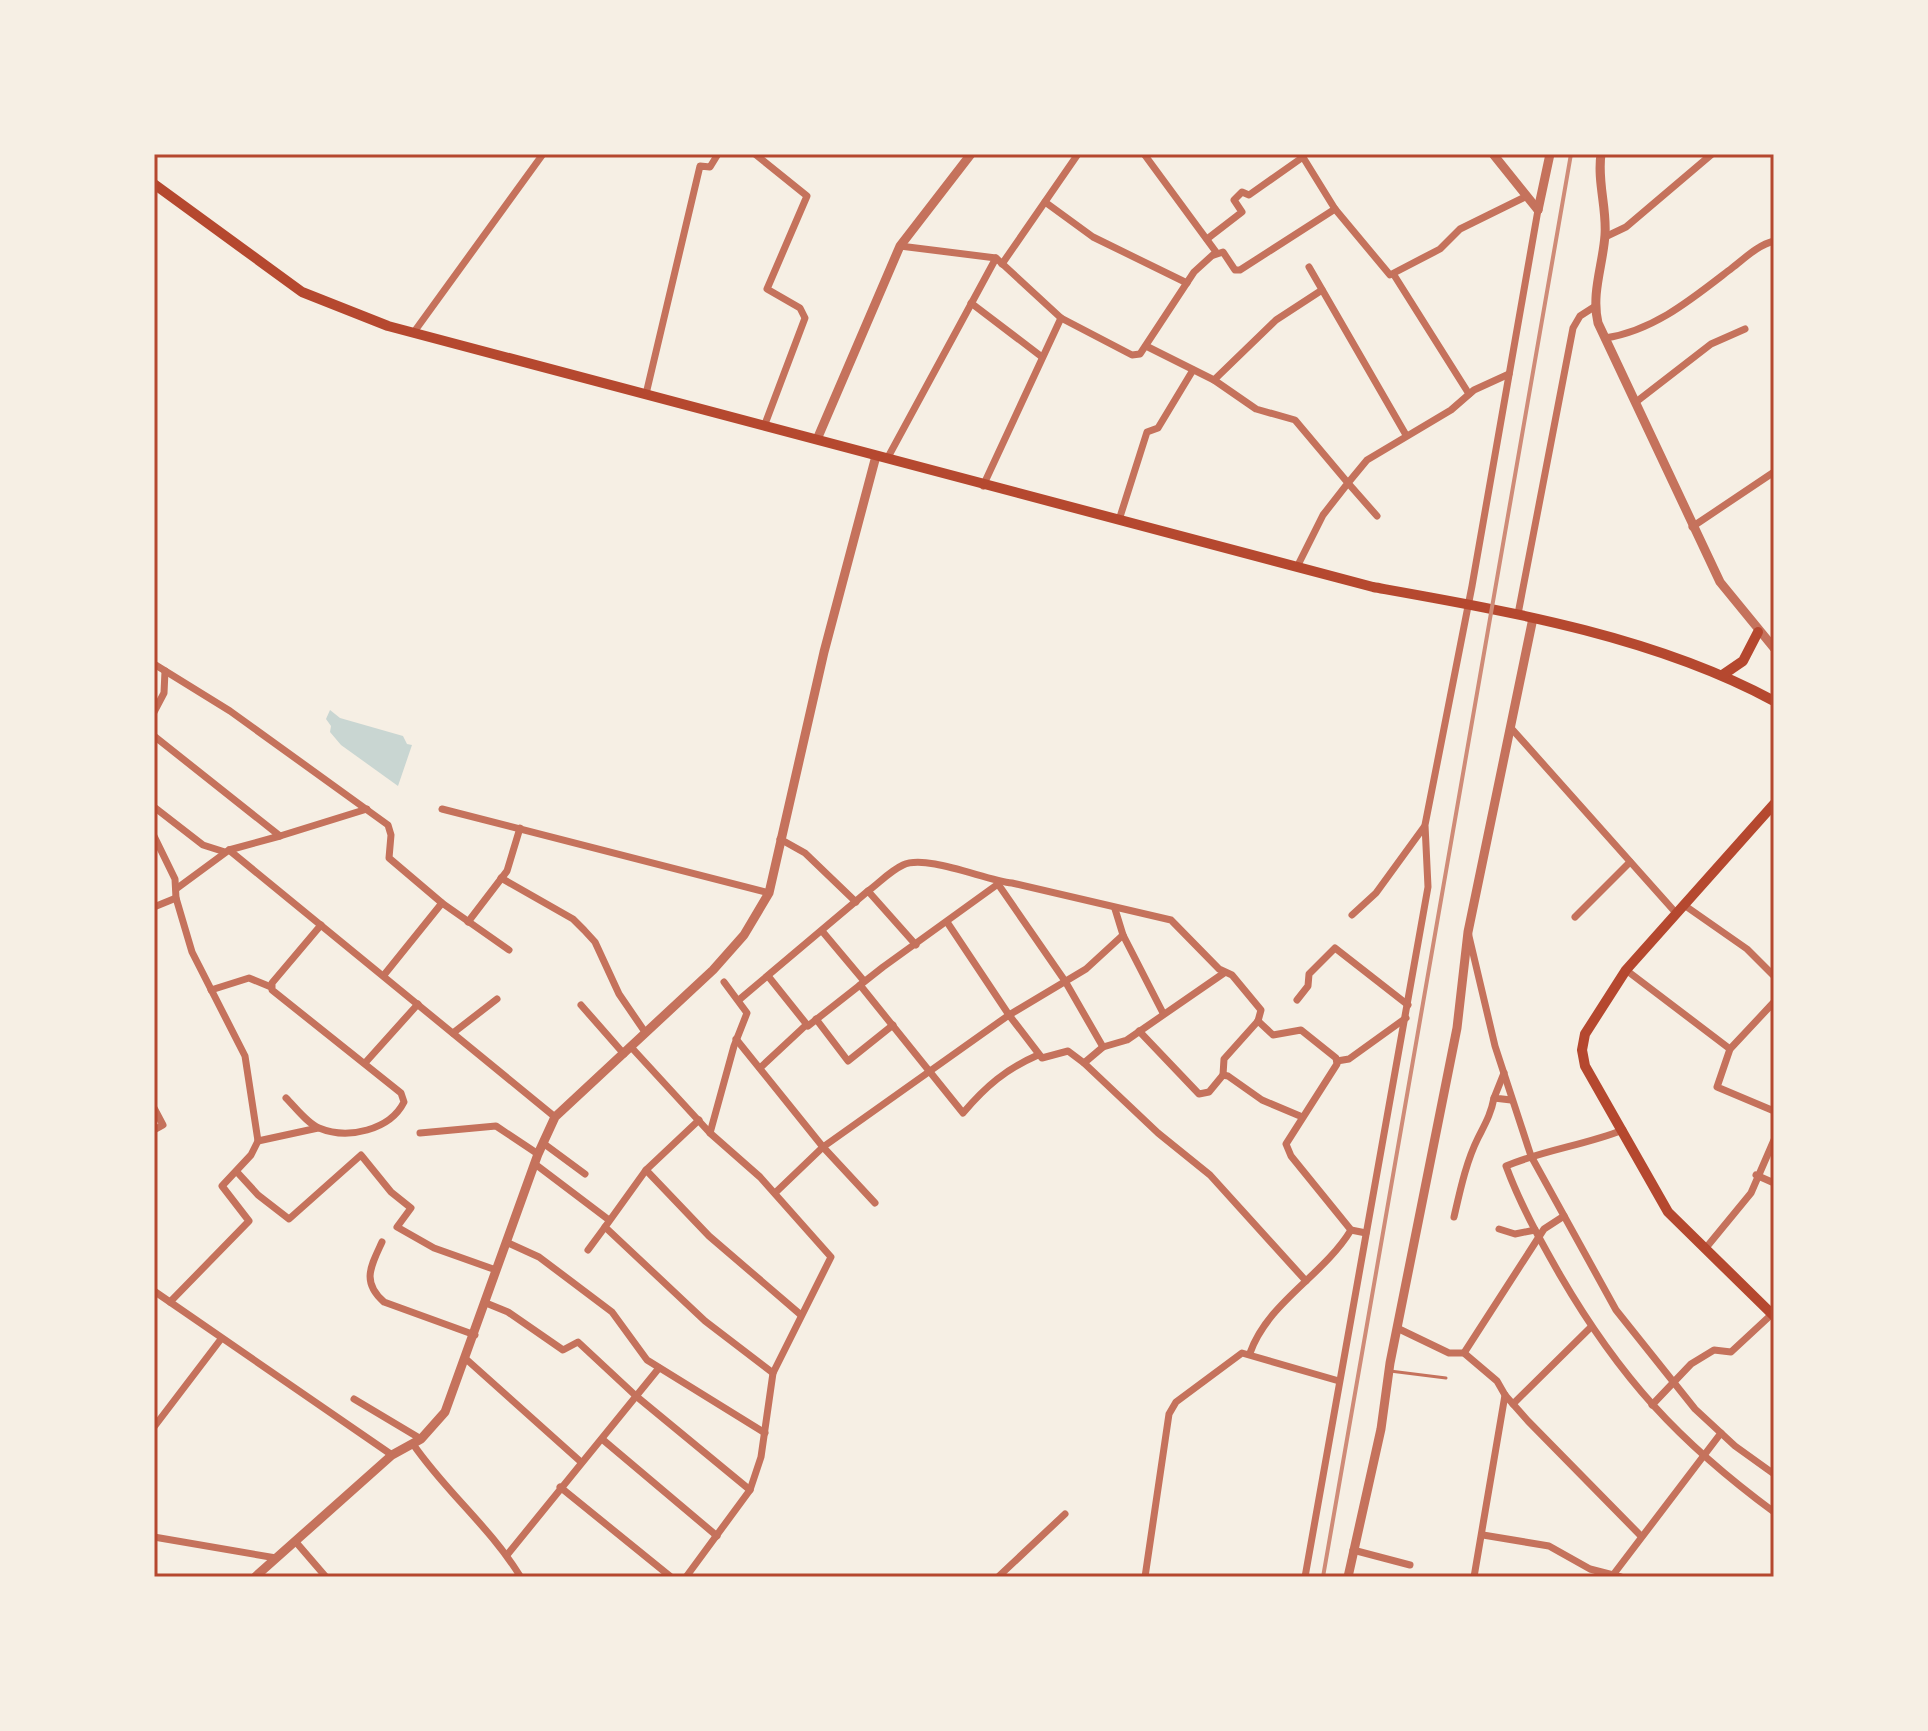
<svg xmlns="http://www.w3.org/2000/svg" width="1928" height="1731" font-family="'IBM Plex Sans',sans-serif">
<rect width="100%" height="100%" fill="#f6efe4"/>
<polygon fill="#c9d6d2" points="330,710 340,718 403,736 407,744 412,745 398,786 341,745 330,732 331,726 326,719"/>
<g fill="none" stroke-linecap="round" stroke-linejoin="round">
<polyline stroke="#c5725c" stroke-width="3" points="1390,1371 1446,1378"/>
<g stroke="#c5725c" stroke-width="7">
<polyline points="755,154 807,196 767,289 800,308 805,318 765,424"/>
<polyline points="1301,154 1335,209 1390,275 1440,249 1460,229 1527,196"/>
<polyline points="1045,202 1093,237 1187,283"/>
<polyline points="1605,237 1626,227 1712,154"/>
<polyline points="1207,239 1242,212 1234,200 1242,192 1249,195 1303,157"/>
<polyline points="900,246 996,258 1061,318 1132,355 1140,354 1194,272 1216,252 1144,154"/>
<polyline points="1214,255 1223,252 1235,270 1240,270 1335,209"/>
<polyline points="1002,264 1078,154"/>
<polyline points="1309,267 1406,435"/>
<polyline points="1394,275 1469,394"/>
<polyline points="971,303 1042,357"/>
<polyline points="414,332 543,154"/>
<path d="M1605,338c49,-7 88,-40 127,-70 13,-10 26,-23 42,-27"/>
<polyline points="1146,346 1214,380 1276,320 1322,290"/>
<polyline points="1214,380 1256,409 1295,420 1348,483 1323,515 1297,567"/>
<polyline points="646,394 700,166 710,167 718,154"/>
<polyline points="1636,402 1711,344 1745,329"/>
<polyline points="887,459 996,258"/>
<polyline points="983,486 1061,318"/>
<polyline points="1377,516 1348,483 1367,460 1451,410 1474,390 1509,374"/>
<polyline points="1119,520 1147,432 1158,428 1193,370"/>
<polyline points="1692,527 1774,472"/>
<polyline points="1518,614 1573,328 1580,316 1594,307"/>
<polyline points="154,664 230,711 388,825 391,835 389,858 442,903 509,950"/>
<polyline points="154,712 164,693 165,671"/>
<polyline points="1511,728 1676,913"/>
<polyline points="154,736 280,836 229,850 176,889"/>
<polyline points="154,807 203,845 225,852"/>
<polyline points="442,809 769,893"/>
<polyline points="154,836 175,879 176,898 192,952 245,1056 258,1141 251,1155 222,1186 249,1221 170,1302"/>
<polyline points="280,836 367,809"/>
<polyline points="780,839 805,853 856,902"/>
<polyline points="229,850 555,1117"/>
<polyline points="501,878 573,919 584,930 595,942 619,994 645,1032"/>
<path d="M868,891c11,-8 22,-20 35,-26 23,-11 82,15 109,18l159,37 48,49 13,6 29,35 -3,11"/>
<polyline points="1684,905 1747,949 1774,976"/>
<polyline points="154,907 176,898"/>
<polyline points="1115,909 1123,935 1163,1013"/>
<polyline points="1352,915 1376,893 1424,827"/>
<polyline points="1575,917 1630,862"/>
<polyline points="468,922 507,871 520,828"/>
<polyline points="947,922 1009,1015 1086,969 1123,935"/>
<polyline points="822,931 864,981"/>
<polyline points="1468,932 1495,1046 1531,1156 1616,1310 1695,1409 1735,1446 1774,1474"/>
<polyline points="1626,970 1730,1049"/>
<polyline points="384,975 442,903"/>
<polyline points="768,976 808,1026 883,967 998,884 1065,981 1103,1047"/>
<path d="M860,985l103,128c23,-27 43,-44 75,-58"/>
<polyline points="211,990 249,978 271,987"/>
<polyline points="740,999 868,891 916,945"/>
<polyline points="1297,1000 1308,986 1309,974 1335,948 1408,1005"/>
<polyline points="1774,1002 1730,1049 1717,1087 1774,1111"/>
<polyline points="581,1005 624,1054"/>
<polyline points="816,1019 848,1061 893,1025"/>
<polyline points="1258,1021 1273,1035 1301,1030 1336,1058 1337,1064 1286,1144 1291,1156 1351,1230 1366,1233"/>
<polyline points="1139,1031 1199,1094 1209,1092 1223,1075 1228,1076 1262,1100 1300,1116"/>
<polyline points="453,1033 497,999"/>
<polyline points="736,1039 823,1147 875,1203"/>
<polyline points="631,1047 710,1133 760,1177 831,1257 773,1373 761,1457 750,1490 686,1577"/>
<polyline points="1337,1061 1349,1059 1406,1018"/>
<polyline points="365,1063 418,1004"/>
<polyline points="1084,1063 1158,1133 1210,1175 1306,1281"/>
<polyline points="760,1068 805,1026"/>
<polyline points="1504,1073 1494,1098 1511,1100"/>
<polyline points="1223,1075 1224,1059 1258,1021"/>
<path d="M286,1098c9,9 22,26 33,30 29,12 71,2 85,-26l-3,-9 -129,-103v-7l49,-58"/>
<polyline points="154,1108 163,1125 154,1130"/>
<polyline points="699,1120 646,1170 605,1227 705,1321 773,1373"/>
<path d="M1623,1130c-38,15 -79,20 -117,36 14,38 34,74 54,109 60,103 119,167 214,237"/>
<polyline points="420,1133 496,1126 538,1154"/>
<polyline points="710,1133 734,1046 747,1013 724,982"/>
<polyline points="258,1141 318,1128"/>
<polyline points="543,1143 585,1174"/>
<polyline points="535,1164 609,1220"/>
<polyline points="646,1170 709,1236 801,1315"/>
<polyline points="237,1172 258,1195 289,1219 361,1155 391,1192 411,1208 397,1227 434,1248 496,1270"/>
<polyline points="1756,1175 1774,1183"/>
<polyline points="775,1193 823,1147 1009,1015 1042,1058 1068,1051 1084,1063 1103,1047 1127,1040 1224,973"/>
<path d="M1454,1217c6,-26 12,-55 24,-79 7,-14 13,-24 16,-40"/>
<polyline points="1499,1229 1515,1234 1535,1230"/>
<path d="M382,1242c-11,24 -21,40 2,60l91,33"/>
<polyline points="506,1242 539,1257 612,1312 647,1360 765,1433"/>
<polyline points="1705,1249 1751,1193 1774,1140"/>
<polyline points="588,1250 605,1227"/>
<polyline points="154,1291 392,1455"/>
<polyline points="486,1303 508,1312 563,1350 578,1342 636,1396 750,1490"/>
<polyline points="1397,1328 1449,1353 1464,1353 1497,1381 1505,1395 1528,1421 1640,1535"/>
<path d="M1250,1353c18,-51 73,-77 101,-123"/>
<polyline points="1464,1353 1544,1229 1564,1216"/>
<polyline points="466,1359 581,1462"/>
<polyline points="354,1399 421,1439"/>
<polyline points="1513,1404 1591,1327"/>
<polyline points="1652,1405 1691,1364 1714,1350 1731,1352 1772,1314"/>
<polyline points="154,1427 221,1339"/>
<polyline points="602,1439 717,1536"/>
<path d="M413,1444c32,47 77,83 107,132"/>
<polyline points="560,1487 671,1577"/>
<polyline points="1483,1535 1549,1546 1590,1569 1621,1577"/>
<polyline points="154,1537 276,1558"/>
<polyline points="295,1541 326,1577"/>
<polyline points="1353,1550 1410,1565"/>
<polyline points="507,1555 659,1368"/>
<polyline points="1613,1575 1721,1433"/>
<polyline points="998,1577 1065,1514"/>
<polyline points="1145,1577 1169,1414 1176,1402 1242,1353 1339,1381"/>
<polyline points="1305,1577 1428,887 1425,825 1472,586 1538,210"/>
<polyline points="1474,1577 1505,1395"/>
</g>
<g stroke="#c5725c" stroke-width="9">
<polyline points="1493,154 1538,210"/>
<path d="M1601,154c-4,28 6,54 4,81 -2,30 -14,58 -7,88l122,259 54,66"/>
<polyline points="1538,210 1550,154"/>
<polyline points="818,437 900,246 971,154"/>
<polyline points="255,1577 392,1455 421,1439 445,1412 538,1154 555,1117 713,970 744,935 769,893 824,652 876,456"/>
<polyline points="1348,1577 1381,1429 1390,1363 1457,1028 1468,932 1533,618"/>
</g>
<g stroke="#b5482f" stroke-width="10">
<path d="M154,184l148,108 86,34 985,261c134,24 281,49 401,114"/>
<polyline points="1724,674 1743,661 1758,632"/>
<polyline points="1774,804 1626,970 1585,1034 1582,1050 1585,1066 1668,1212 1774,1316"/>
</g>
<polyline stroke="#cf8b77" stroke-width="4" points="1323,1577 1571,154"/>
</g>
<rect width="1928" height="1731" fill="none" stroke="#f6efe4" stroke-width="312"/>
<rect x="156" y="156" width="1616" height="1419" fill="none" stroke="#b5482f" stroke-width="3"/>
</svg>
